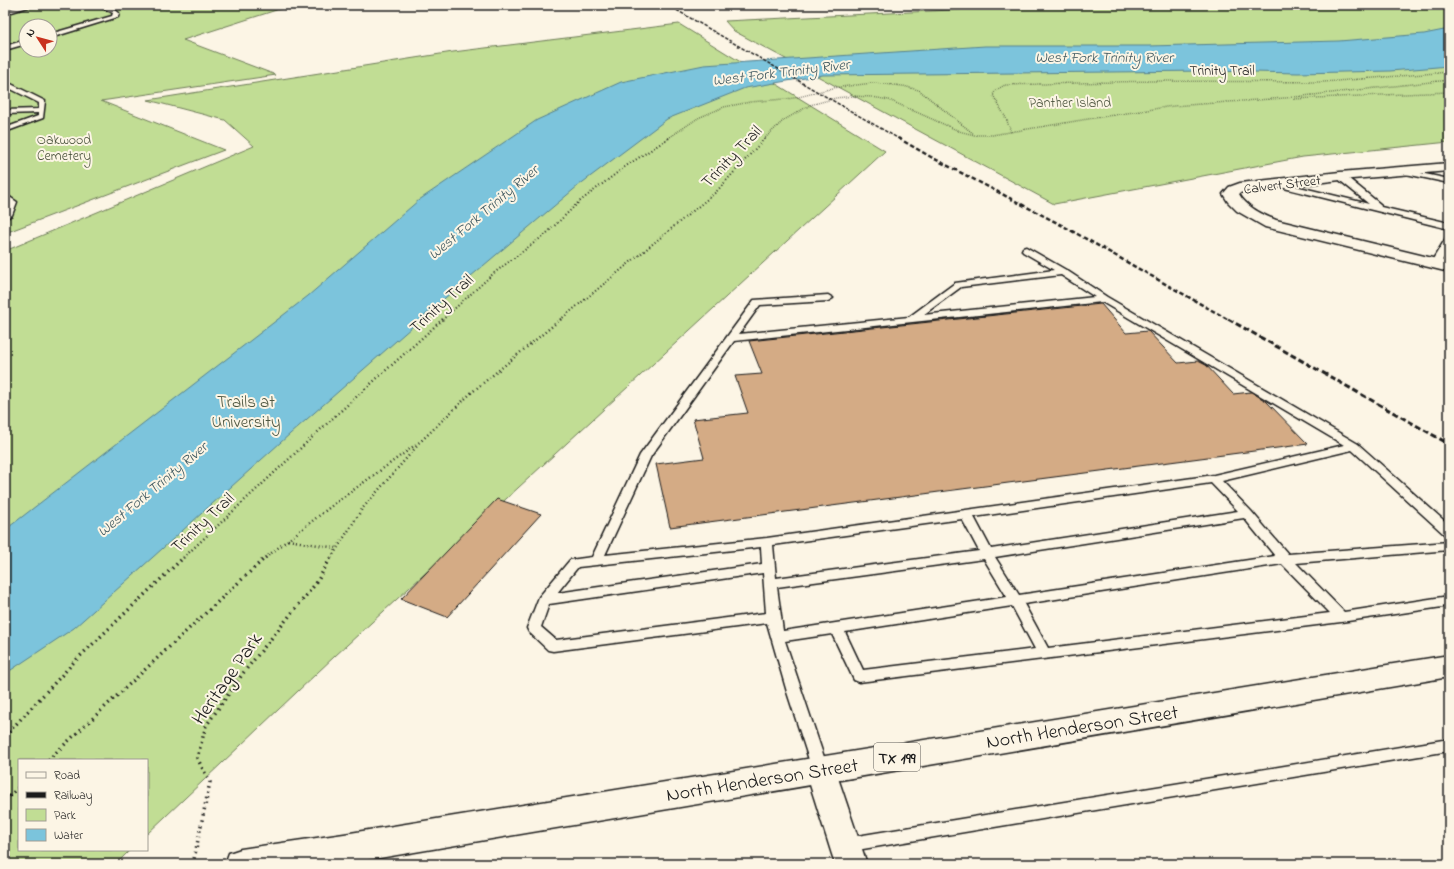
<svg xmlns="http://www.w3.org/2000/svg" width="1454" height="869" font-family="'Indie Flower',sans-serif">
<rect width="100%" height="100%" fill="#fcf5e5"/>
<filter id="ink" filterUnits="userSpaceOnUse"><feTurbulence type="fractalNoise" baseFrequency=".025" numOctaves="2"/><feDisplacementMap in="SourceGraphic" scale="8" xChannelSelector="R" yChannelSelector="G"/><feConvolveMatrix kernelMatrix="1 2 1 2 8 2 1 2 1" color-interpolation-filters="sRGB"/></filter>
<g filter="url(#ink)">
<g fill="#c1dd94" stroke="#6e7c58" fill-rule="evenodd">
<path d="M5,5h287l-109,35 93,35 -175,26 123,49 -219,83zM26,26h24v24h-24z"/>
<polygon points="1055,5 1449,5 1449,142 1303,157 1054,204 734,31 725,21"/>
<polygon points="679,24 885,151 335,656 147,834 147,760 19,760 19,850 130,850 116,864 5,864 5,251 254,146 225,120 148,100 453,52"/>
</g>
<polygon fill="#7bc4dc" stroke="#55818f" points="1449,29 1449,66 1390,71 1298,73 1207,71 823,75 745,88 667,119 579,185 445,298 290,434 74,628 5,674 5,530 308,296 419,200 537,120 621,82 704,65 985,46 1149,46 1339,41 1424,34"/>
<g fill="#d4ab85" stroke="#1c1c1c">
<polygon points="1101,304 1126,333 1148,331 1178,363 1198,361 1206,365 1233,394 1251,392 1266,401 1308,444 670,527 656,464 704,458 693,419 748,413 735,376 762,374 749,341"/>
<polygon points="497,499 541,514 447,617 401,599"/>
</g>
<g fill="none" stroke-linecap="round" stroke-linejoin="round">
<defs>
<g id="lane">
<polygon points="25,5 35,5 5,14 5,10"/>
<path d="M97,5c9,0 16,2 22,8l-1,4 -68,21v-4l62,-18 1,-3z"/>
<polygon points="26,40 26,44 5,50 5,46"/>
<polygon points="5,81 45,101 43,118 5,132 5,128 38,116 38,113 5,114 5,110 39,109 39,103 5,86"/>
<polygon points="1401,169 1449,179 1449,183 1401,173"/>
<polygon points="1337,174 1343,174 1380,204 1381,207 1449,223 1449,229 1276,186 1275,184 1279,182 1369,204 1337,178"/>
<polygon points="5,194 17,202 12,215 5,219 5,212 9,203 5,200"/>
<path d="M1449,237c0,10 -5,27 -15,30l-3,-1 -1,-2 16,-26z"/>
<path d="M1026,247l40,23 41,27 251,147 91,81v11l-4,-1 -93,-85 -130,31 29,30 37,43 161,-12v8l-153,13 48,49 105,-16v10l-108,16 -482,60 -5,-2 -22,-46 -47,7 43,128 -3,5 -5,1 -5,-1 -3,-5 -25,-77 -20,-69 -214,28 -5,-1 -19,-18 -2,-4 12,-31 31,-37 22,-3 48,-102 114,-155 74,-5 5,3 -5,3 -68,4 -21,29 170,-17 46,-34 99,-13 -31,-18 -1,-2 1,-2zM1061,275l34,22 -172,18 38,-28zM1102,302l242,143 -130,30 -447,63 -162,17 46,-99 83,-115zM1211,483l27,28 -247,38 -17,-32zM1244,518l31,38 -256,39 -24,-38zM962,519l17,32 -203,27 -3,-33zM761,547l1,17 -205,29 21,-26zM984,559l23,38 -224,34 -6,-44zM1282,564l48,49 -282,35 -24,-44zM763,573l3,40 -210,27 -15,-13 8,-23zM1012,606l23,43 -172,21 -18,-38z"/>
<polygon points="1449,739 1449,751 845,852 839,850 837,845 839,840 845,838"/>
</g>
<g id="street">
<path d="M1449,163v8l-109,9 -98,12 -3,2c7,13 24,21 37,26l173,42v10l-184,-45 -28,-16 -9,-9 -5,-8 6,-7 11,-4 100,-11z"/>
<polygon points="820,757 830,760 835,769 867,864 835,864 805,769 810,760"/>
</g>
<polygon id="primary" points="1449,655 1449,677 344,864 225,864 229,853 241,849 344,834"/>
</defs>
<use href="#lane" stroke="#1c1c1c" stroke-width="3"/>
<use href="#street" stroke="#1c1c1c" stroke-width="3"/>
<use href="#primary" stroke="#1c1c1c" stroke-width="3"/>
<g stroke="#1c1c1c" stroke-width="1.5" stroke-dasharray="0.5 1.5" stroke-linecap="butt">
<polyline points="1293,99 1449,92"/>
<polyline points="1011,132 1006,118 993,95 996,90 1005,85 1152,81 1324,82 1449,72"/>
<polyline points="667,139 698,118 724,107 750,102 795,98 833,88 873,83 903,86 919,90 974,134"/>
<polyline points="764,139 784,120 810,105 836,98 854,96 872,97 889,100 959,131 974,135 992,135 1088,119 1173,106 1285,98 1449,80"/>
</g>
<g stroke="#1c1c1c" stroke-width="2" stroke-dasharray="1 2.5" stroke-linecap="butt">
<polyline points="442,320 494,273 546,234 579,202 626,166 669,138"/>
<polyline points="560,320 716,192 765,138"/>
</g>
<g stroke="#1c1c1c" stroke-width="2.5" stroke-dasharray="1 3" stroke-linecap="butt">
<polyline points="288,540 336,548"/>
<polyline points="183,558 334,417 443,319"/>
<polyline points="265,558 334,504 421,441 471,393 561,319"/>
<polyline points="331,558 362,509 418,445"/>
</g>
<g stroke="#1c1c1c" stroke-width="3.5" stroke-dasharray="1.5 4" stroke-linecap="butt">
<polyline points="5,736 75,661 184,557"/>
<polyline points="48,760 266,557"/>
<polyline points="5,800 19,787"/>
<polyline points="193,864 210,782 197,758 206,726 244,672 317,582 331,557"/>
</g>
<use href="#lane" fill="#fcf5e5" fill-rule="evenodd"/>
<use href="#street" fill="#fcf5e5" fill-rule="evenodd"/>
<use href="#primary" fill="#fcf5e5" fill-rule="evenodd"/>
<polyline stroke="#1c1c1c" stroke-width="1.5" stroke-dasharray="3.5 1.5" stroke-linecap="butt" points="668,5 899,139"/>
<polyline stroke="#1c1c1c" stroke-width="2.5" stroke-dasharray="4.5 2.5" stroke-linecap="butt" points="898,138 931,157 1065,227 1229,320"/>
<polyline stroke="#1c1c1c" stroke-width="3" stroke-dasharray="6 3" stroke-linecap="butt" points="1228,319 1449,444"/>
</g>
</g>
<g text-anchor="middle" stroke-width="4" stroke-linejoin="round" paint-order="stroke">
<g font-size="14" fill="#1c1c1c" stroke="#fcf5e5">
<text x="1222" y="75">Trinity Trail</text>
<text transform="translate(1282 184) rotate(-7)" y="5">Calvert Street</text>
</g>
<g font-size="14" fill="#4e5640" stroke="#fcf5e5">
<text x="1070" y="107">Panther Island</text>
<text x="64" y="144">Oakwood<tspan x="64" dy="16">Cemetery</tspan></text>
</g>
<g font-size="15" font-style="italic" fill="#3d575f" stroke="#fcf5e5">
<text x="1104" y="62">West Fork Trinity River</text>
<text transform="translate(781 72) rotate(-7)" y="5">West Fork Trinity River</text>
<text transform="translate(483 212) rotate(-40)" y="5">West Fork Trinity River</text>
<text transform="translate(152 489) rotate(-40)" y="5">West Fork Trinity River</text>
</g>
<rect fill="#fcf5e5" stroke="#5f5d58" stroke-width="1" x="874" y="743" width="46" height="28" rx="3"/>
<g font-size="16" font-weight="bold" fill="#1c1c1c">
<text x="897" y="763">TX 199</text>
</g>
<g font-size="17" fill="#1c1c1c" stroke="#fcf5e5">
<text transform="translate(731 156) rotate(-46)" y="6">Trinity Trail</text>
<text transform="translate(441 303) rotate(-42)" y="6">Trinity Trail</text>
<text transform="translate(202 522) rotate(-43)" y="6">Trinity Trail</text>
</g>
<g font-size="17" fill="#4e5640" stroke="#fcf5e5">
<text x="246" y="407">Trails at<tspan x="246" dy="20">University</tspan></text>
</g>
<g font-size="20" fill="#1c1c1c" stroke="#fcf5e5">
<text transform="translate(226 678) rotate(-55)" y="7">Heritage Park</text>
<text transform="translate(1082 726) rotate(-9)" y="7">North Henderson Street</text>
<text transform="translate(762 779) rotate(-9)" y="7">North Henderson Street</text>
</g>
</g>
<rect width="1454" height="869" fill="none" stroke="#fcf5e5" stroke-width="20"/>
<rect x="10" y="10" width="1434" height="849" fill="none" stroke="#1c1c1c" stroke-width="1.5" filter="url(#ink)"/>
<rect x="18" y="759" width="130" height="92" fill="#fcf5e5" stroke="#a29e95"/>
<rect x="26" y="772" width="20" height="6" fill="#fcf5e5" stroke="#a29e95"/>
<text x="54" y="779" font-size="12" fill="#1c1c1c">Road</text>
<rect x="26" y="792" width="20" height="6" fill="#1c1c1c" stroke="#a29e95"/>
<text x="54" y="799" font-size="12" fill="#1c1c1c">Railway</text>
<rect x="26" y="809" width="20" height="12" fill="#c1dd94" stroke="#a29e95"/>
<text x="54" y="819" font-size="12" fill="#1c1c1c">Park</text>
<rect x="26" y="829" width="20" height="12" fill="#7bc4dc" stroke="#a29e95"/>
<text x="54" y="839" font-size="12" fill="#1c1c1c">Water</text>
<g transform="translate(38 38) rotate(306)"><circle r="19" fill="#fcf5e5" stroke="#a29e95"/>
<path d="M0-3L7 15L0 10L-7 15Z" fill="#c8321e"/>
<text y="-6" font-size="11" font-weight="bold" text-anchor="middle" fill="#1c1c1c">N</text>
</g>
</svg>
